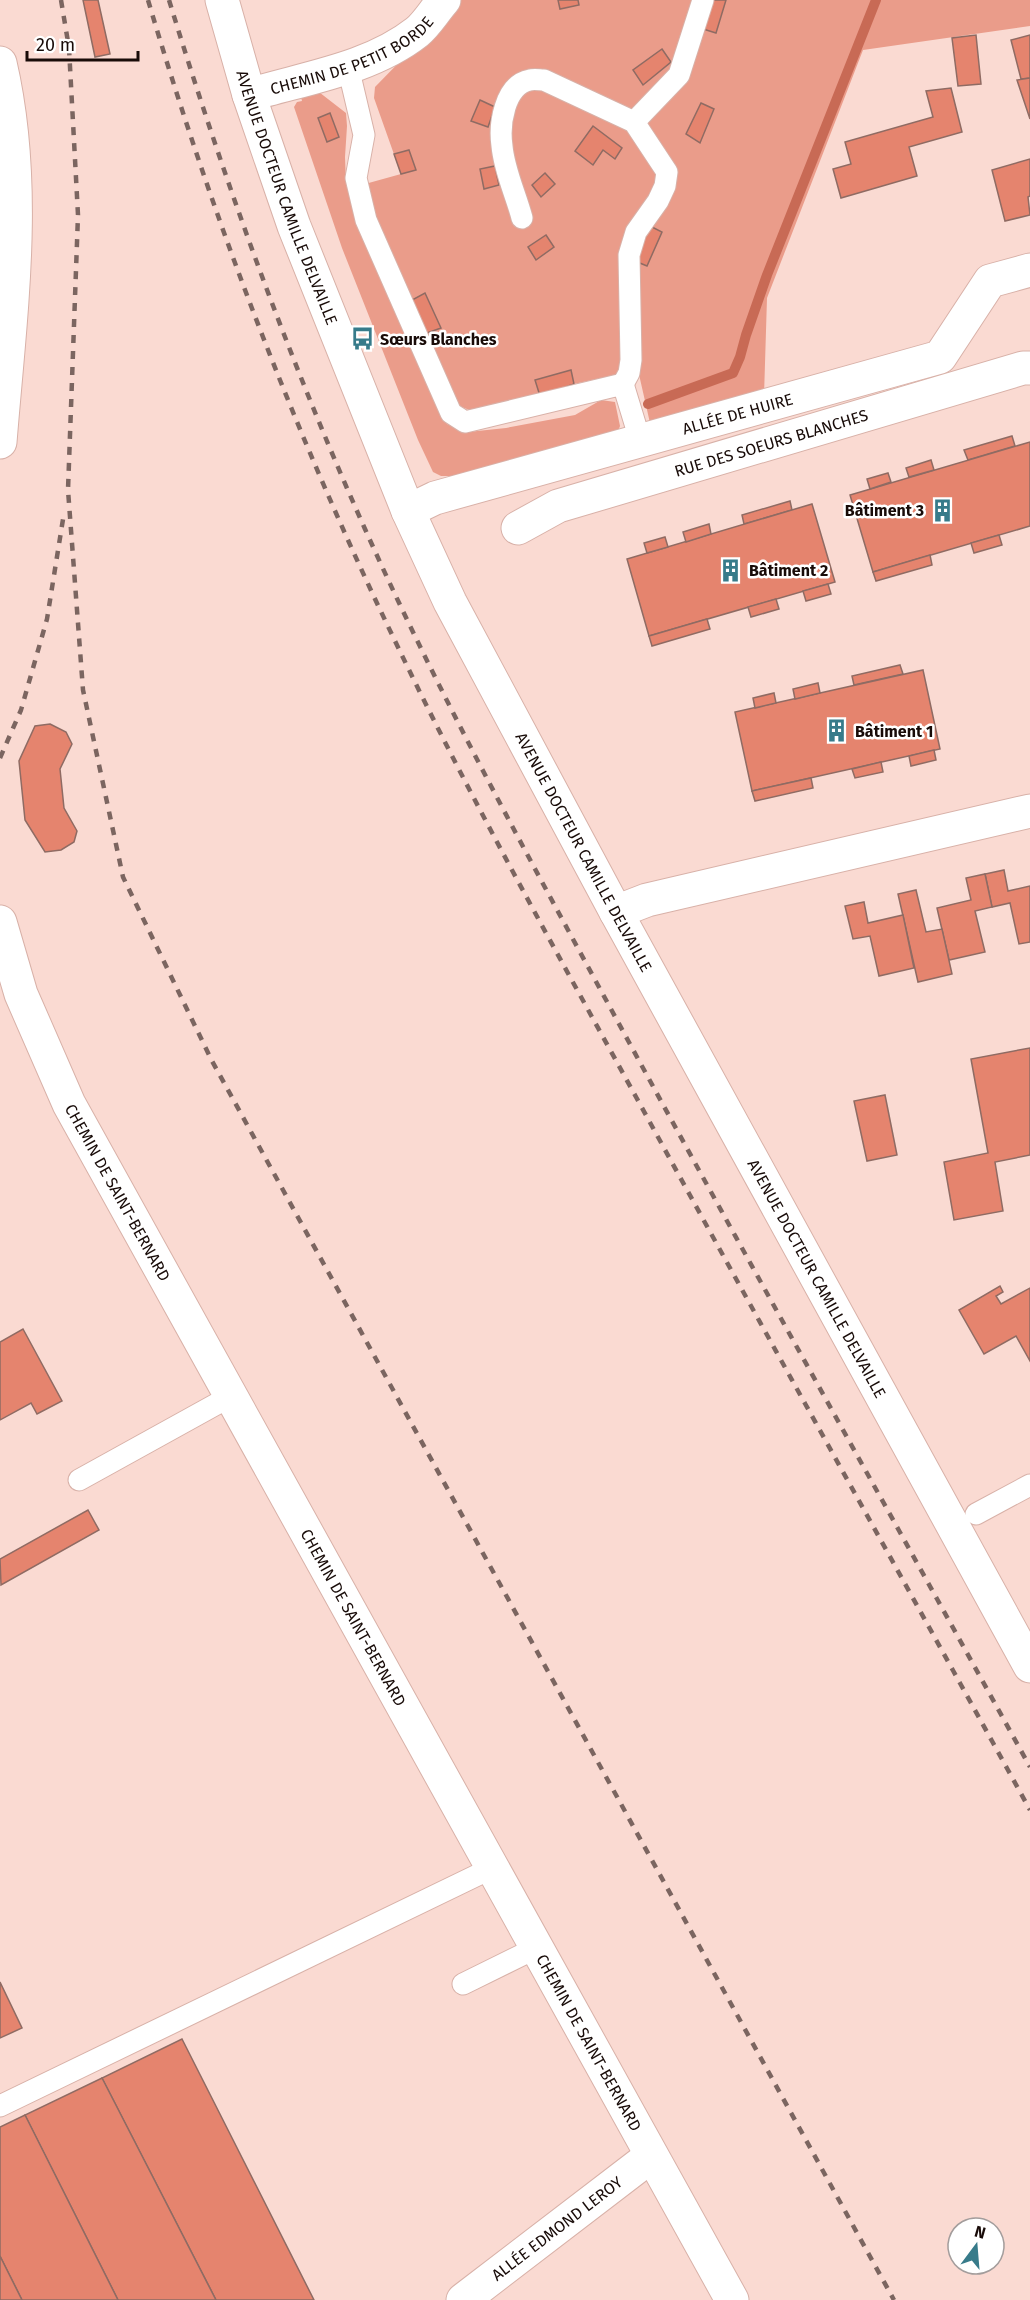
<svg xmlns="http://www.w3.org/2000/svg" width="1030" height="2300" font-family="'Fira Sans',sans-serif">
<rect width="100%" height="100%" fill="#fadad2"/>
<g fill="#ea9c8a" fill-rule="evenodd">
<polygon points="460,0 1030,0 1030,26 863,50 767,298 764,396 650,423 638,370 574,384 540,396 475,412 459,406 374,213 365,184 401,174 374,98 375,87"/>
<path d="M315,89l31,24 1,13 -2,31 1,27 12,38 89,202 21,8 38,-4 69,-13 26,-15 14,2 5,24 -3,8 -167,48 -1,-6h-8l-8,-4 -15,-32 -76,-192 -48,-141 3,-5 5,-1 -2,-8zM330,114l9,23 -12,4 -9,-23z"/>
</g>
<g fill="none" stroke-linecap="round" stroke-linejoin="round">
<polyline stroke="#c86a55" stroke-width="10" points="648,404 733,373 740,357 746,335 767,275 876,0"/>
</g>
<g fill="#e5846e" stroke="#8f6b63" stroke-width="1.5">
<polygon points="83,0 98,0 110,54 95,57"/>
<polygon points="558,0 578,0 579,5 560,9"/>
<polygon points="710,0 726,0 716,33 703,29"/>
<polygon points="976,35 981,84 958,86 952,38"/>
<polygon points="1030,35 1030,78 1021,79 1011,40"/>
<polygon points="662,49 671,62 643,85 633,70"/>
<polygon points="1030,78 1030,119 1017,80"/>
<polygon points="951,88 962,132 909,147 917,176 841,198 833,169 851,164 845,142 933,117 926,91"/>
<polygon points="480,100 495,107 488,127 471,121"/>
<polygon points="701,103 714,109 700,143 686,134"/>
<polygon points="330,113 339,137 327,142 318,118"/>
<polygon points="593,126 622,148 615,159 603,150 593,165 575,151"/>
<polygon points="409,150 416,170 401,174 394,154"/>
<polygon points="1030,159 1030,196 1028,197 1030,215 1005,221 992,170"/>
<polygon points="495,166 499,185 484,189 480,169"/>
<polygon points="545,173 555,184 541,197 532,185"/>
<polygon points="650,226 662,232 647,266 635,261"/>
<polygon points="546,235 554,247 536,260 528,247"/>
<polygon points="425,293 441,328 427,333 412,300"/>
<polygon points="571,370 574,384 540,396 535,380"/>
<polygon points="1012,436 1015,446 968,460 964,450"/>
<polygon points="1030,442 1030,526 873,572 850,495"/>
<polygon points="931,460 934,470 909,477 906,468"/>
<polygon points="888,473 891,482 870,489 867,479"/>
<polygon points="790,501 792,510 744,524 742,515"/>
<polygon points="812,504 835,582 649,636 627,559"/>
<polygon points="709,524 711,534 686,542 683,532"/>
<polygon points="999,535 1002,545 974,553 971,543"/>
<polygon points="665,537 668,547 647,553 644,543"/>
<polygon points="930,555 932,565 876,581 873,572"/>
<polygon points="828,584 831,594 806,601 803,591"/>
<polygon points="776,599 779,609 751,617 748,607"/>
<polygon points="707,619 710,629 652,646 649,636"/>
<polygon points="900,665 903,674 854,685 852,676"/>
<polygon points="923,670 940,749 752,791 735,712"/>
<polygon points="818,683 820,693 795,699 793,689"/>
<polygon points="774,693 776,703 755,708 753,698"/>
<polygon points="50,724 66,732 72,744 60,769 64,808 77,831 74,842 61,850 45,852 25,820 19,761 35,726"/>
<polygon points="934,750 936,760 911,766 909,756"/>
<polygon points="881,762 883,772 855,778 852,769"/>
<polygon points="811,778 813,788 755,801 752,791"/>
<polygon points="1004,870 1008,891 1030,886 1030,942 1019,944 1010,903 992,907 985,874"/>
<polygon points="985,874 992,907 975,911 985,952 949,960 937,908 971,900 966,878"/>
<polygon points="916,890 926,932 942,929 952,974 918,982 898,894"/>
<polygon points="864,902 868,923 903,915 914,968 879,976 870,936 853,939 845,906"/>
<polygon points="1030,1048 1030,1155 995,1162 1003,1211 954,1220 944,1162 988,1153 971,1059"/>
<polygon points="885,1095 897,1155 867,1161 854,1101"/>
<polygon points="1000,1286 1003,1292 996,1296 1001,1304 1030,1288 1030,1361 1016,1336 984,1354 959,1310"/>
<polygon points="23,1329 62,1401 37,1414 31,1403 0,1420 0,1342"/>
<polygon points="88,1510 99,1530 1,1585 0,1559"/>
<polygon points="0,1982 22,2028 0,2038"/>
<polygon points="182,2039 314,2300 216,2300 102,2078"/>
<polygon points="102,2078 216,2300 118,2300 25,2115"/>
<polygon points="25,2115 118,2300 22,2300 0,2256 0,2127"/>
<polygon points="0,2256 22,2300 0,2300"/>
</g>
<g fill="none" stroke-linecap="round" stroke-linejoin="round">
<defs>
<g id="service">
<polyline points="348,67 364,135 356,178 366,220 451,413 465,422 623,384 640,440"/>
<polyline points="634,122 679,75 703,0"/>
<path d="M522,218c-6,-23 -18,-48 -20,-72 -3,-21 2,-61 28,-66 4,-1 10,0 14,0l90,42 33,50 -2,14 -7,15 -22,31 -7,23 2,105 -2,13 -6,11"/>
<polyline points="79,1480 231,1396"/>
<polyline points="976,1514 1030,1485"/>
<polyline points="463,1984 536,1948"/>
<polyline points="0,2106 492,1868"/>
</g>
<g id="minor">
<path id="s1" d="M249,95c56,-17 121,-26 168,-63 10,-8 18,-22 27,-32"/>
<path id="s2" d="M408,511l27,-13 505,-141 50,-76 40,-11"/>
<path id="s3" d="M518,528l40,-22 465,-138h7"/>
<polyline points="616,912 647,900 1030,811"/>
<path id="s4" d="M463,2300l188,-144"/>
</g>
<g id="tertiary">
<path id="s5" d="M222,0l27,95 45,131 114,285 42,91 166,310 414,754"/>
</g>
<g id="secondary">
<path d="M0,63c29,125 10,253 0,379"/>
<path id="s6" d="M0,922l21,72 48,110 663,1196"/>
</g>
</defs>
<use href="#service" stroke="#d8b1a8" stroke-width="23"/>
<use href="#minor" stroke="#d8b1a8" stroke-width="35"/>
<use href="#tertiary" stroke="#d8b1a8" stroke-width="35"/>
<use href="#secondary" stroke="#d8b1a8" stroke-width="35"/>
<use href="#service" stroke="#fff" stroke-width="21"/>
<use href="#minor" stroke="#fff" stroke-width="33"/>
<use href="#tertiary" stroke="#fff" stroke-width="33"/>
<use href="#secondary" stroke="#fff" stroke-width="33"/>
<g stroke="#7b6560" stroke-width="4.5" stroke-dasharray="8 8" stroke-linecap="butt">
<polyline points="61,0 69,48 78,215 68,490 83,690 123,877 212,1061 894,2300"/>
<path d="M148,0c65,220 148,436 248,643 77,161 165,317 251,474 127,232 256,462 383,693"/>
<path d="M169,0c55,180 119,357 196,529 75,168 165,331 253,493 135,249 275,496 412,745"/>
<polyline points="0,758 21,710 47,619 64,513"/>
</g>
</g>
<defs>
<symbol id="bus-bare" viewBox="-9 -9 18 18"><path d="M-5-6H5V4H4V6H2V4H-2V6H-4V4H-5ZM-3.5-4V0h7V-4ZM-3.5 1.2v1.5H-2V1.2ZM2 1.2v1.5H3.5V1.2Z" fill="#377b8a" stroke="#fff" stroke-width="2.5" paint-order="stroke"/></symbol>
<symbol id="building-bare" viewBox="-9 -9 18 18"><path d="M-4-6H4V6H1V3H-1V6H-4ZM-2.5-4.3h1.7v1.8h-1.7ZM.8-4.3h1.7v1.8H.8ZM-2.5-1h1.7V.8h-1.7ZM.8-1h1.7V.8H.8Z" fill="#377b8a" stroke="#fff" stroke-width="2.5" paint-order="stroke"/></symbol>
</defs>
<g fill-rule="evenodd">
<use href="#bus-bare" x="346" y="322" width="33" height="33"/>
<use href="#building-bare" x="926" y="494" width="33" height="33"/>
<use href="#building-bare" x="714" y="554" width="33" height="33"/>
<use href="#building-bare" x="820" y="714" width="33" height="33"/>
</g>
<g text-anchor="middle" stroke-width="5" stroke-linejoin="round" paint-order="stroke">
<g font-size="16" fill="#180b08" stroke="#fff">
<text dy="6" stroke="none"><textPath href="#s1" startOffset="111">CHEMIN DE PETIT BORDE</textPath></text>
<text dy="6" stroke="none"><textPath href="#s5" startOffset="208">AVENUE DOCTEUR CAMILLE DELVAILLE</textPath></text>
<text dy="6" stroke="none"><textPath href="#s2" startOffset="344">ALLÉE DE HUIRE</textPath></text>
<text dy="6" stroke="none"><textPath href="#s3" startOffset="268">RUE DES SOEURS BLANCHES</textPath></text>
<text dy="6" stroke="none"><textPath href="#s5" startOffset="928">AVENUE DOCTEUR CAMILLE DELVAILLE</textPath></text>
<text dy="6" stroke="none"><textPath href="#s6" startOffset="296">CHEMIN DE SAINT-BERNARD</textPath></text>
<text dy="6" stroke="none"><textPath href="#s5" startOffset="1414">AVENUE DOCTEUR CAMILLE DELVAILLE</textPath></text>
<text dy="6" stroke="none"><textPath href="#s6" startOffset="782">CHEMIN DE SAINT-BERNARD</textPath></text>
<text dy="6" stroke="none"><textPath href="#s6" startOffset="1268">CHEMIN DE SAINT-BERNARD</textPath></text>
<text dy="6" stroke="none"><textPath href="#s4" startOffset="118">ALLÉE EDMOND LEROY</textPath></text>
</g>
<g font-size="16" font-weight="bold" fill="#180b08" stroke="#fff" text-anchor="start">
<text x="380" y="345">Sœurs Blanches</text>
<text x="924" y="516" text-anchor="end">Bâtiment 3</text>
<text x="749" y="576">Bâtiment 2</text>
<text x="855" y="737">Bâtiment 1</text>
</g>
</g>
<g transform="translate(976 2246) rotate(16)"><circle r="28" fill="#ffffff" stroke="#a39d9c" stroke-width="1.5"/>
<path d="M0-4.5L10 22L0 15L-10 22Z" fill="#377b8a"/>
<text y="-9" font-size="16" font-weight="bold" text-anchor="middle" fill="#180b08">N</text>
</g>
<path d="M27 51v9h111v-9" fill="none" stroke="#180b08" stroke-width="3"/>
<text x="36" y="51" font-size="18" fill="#180b08" stroke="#ffffff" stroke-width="4.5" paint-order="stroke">20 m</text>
</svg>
